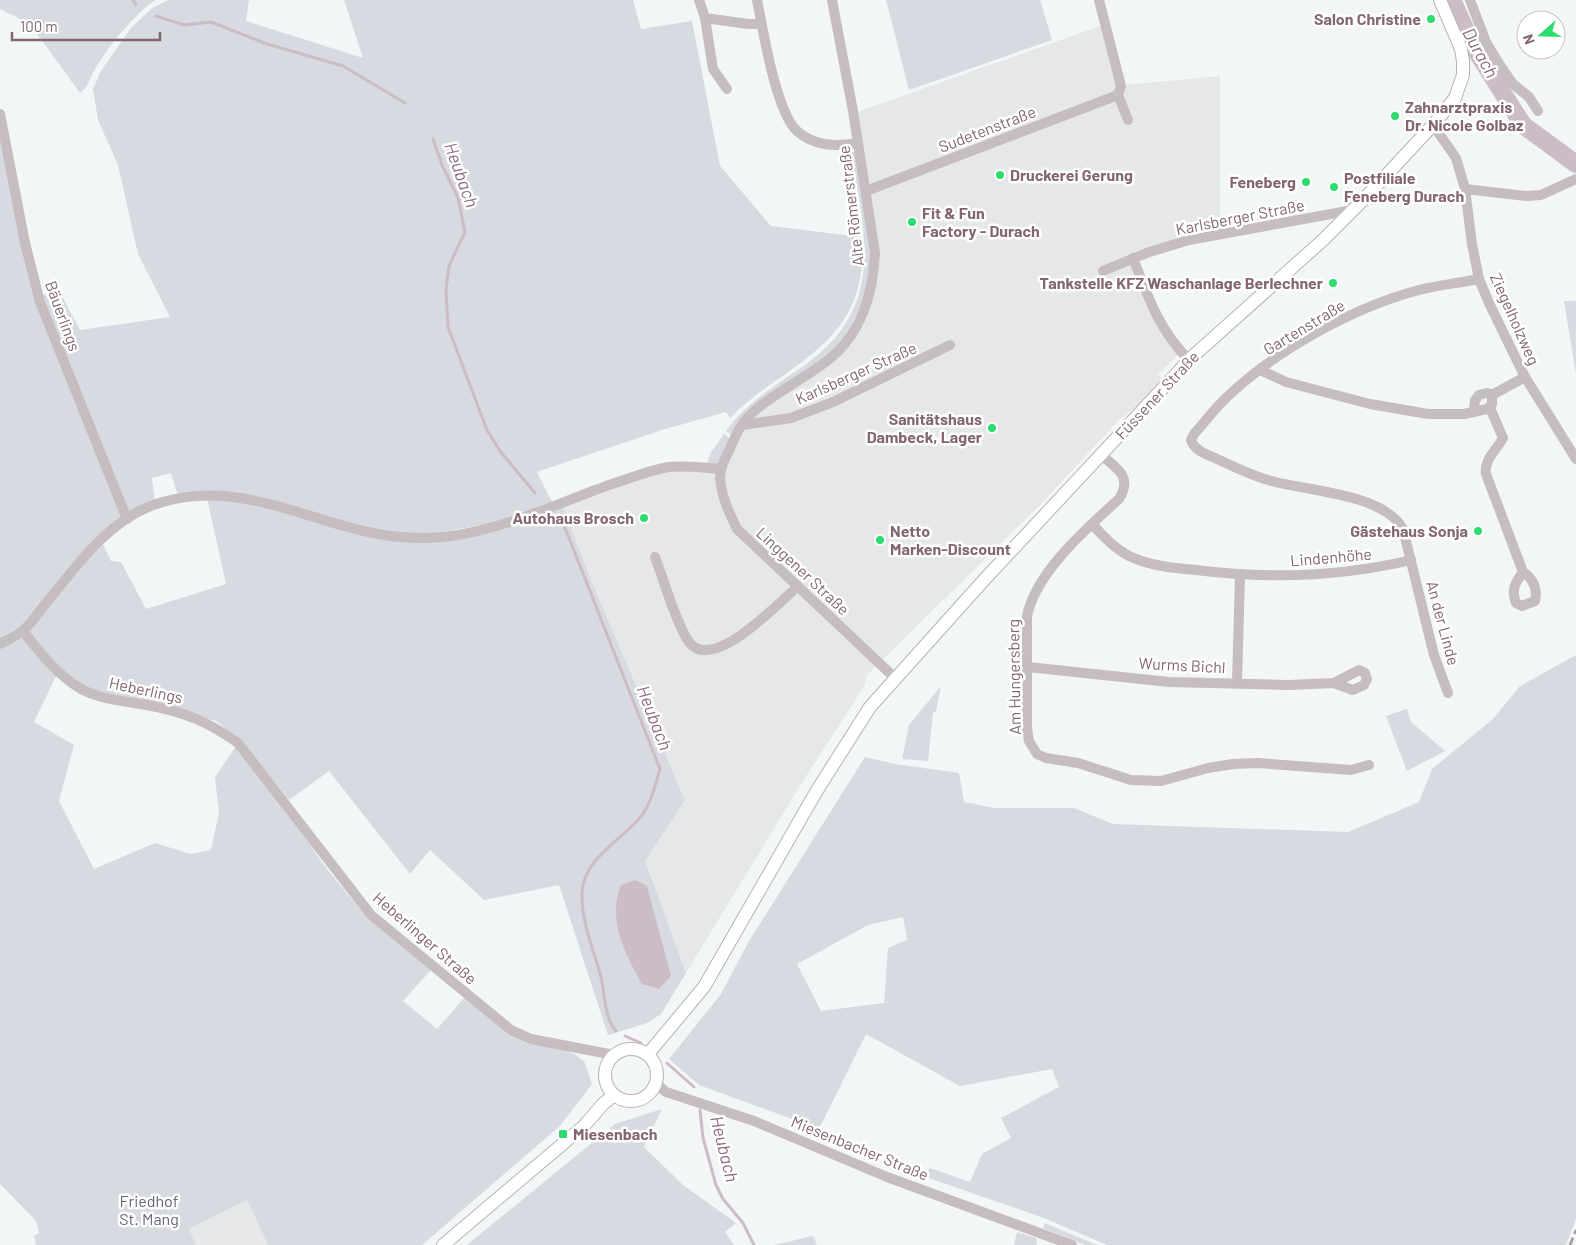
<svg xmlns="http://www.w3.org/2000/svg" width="1576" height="1245" font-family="Barlow,sans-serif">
<rect width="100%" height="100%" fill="#f3f6f6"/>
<g fill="#e6e7e8">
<polygon points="1103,25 1124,85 1220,76 1220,235 1131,264 1154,320 1179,354 1158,374 1163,379 1136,407 1120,419 1041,504 866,676 865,685 803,781 686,973 644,861 685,800 591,580 563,506 648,474 684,469 724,473 745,428 871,303 857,112"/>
<polygon points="247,1200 268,1245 196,1245 189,1229"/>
</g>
<g fill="#d7dae0" fill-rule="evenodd">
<path d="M0,0h155c-24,18 -43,42 -59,67 -6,10 -7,19 -16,26l-50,-69 -30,-15z"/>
<path d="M168,0h81l-3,21 117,37 -19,-58h289l8,29 51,-8 28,145 51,60 90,11c0,11 2,24 0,35 -10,78 -83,97 -131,146l-4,-6 -64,18 -125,42 15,30 -64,22 -64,11 -52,-5 -67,-21 -127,-13 -7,-23 -19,5 3,25 -27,11 -87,-220 22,4 17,32 90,-13 -32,-63 -20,-89 -20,-45 -5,-31 8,-18 30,-43 21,-20z"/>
<polygon points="886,0 1040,0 1052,40 909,90"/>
<polygon points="0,138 21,243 124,517 22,628 0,640"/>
<path d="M851,152h5l15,102 -6,46 -24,42 -110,93 -5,-4c19,-27 48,-45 75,-63 85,-59 65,-129 50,-216z"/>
<polygon points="1564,301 1576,301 1576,374"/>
<polygon points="724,434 730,439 719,465 707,464 710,454"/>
<polygon points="207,498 233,498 425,541 563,506 591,580 685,800 645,861 686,973 661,1014 647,1023 608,1035 559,885 484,900 430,850 410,874 329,771 289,800 241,741 216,721 186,712 107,697 68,678 27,632 71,577 103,544 111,561 121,562 146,609 226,584"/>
<polygon points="21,636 57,674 34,722 74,745 59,801 94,869 155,843 191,854 211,850 219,813 215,777 236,746 263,778 327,869 368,919 431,970 403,1001 437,1029 465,997 490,1018 574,1054 584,1061 592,1084 560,1126 422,1245 268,1245 247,1200 189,1229 196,1245 36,1245 34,1236 39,1233 36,1221 0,1184 0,647"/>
<path d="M1576,655v564l-10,26h-459l-63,-27 -121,-42 7,-8 40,14 12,-28 29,-16 -10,-20 58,-31 -7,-18 -92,17 -94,-52 -47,95 -120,-44 -30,-26 52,-65 28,-53 116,-184 30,7 64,9 5,29 30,6h80l39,16 235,8 71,-30 13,-33 61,-50 27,-33zM903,917l4,23 -19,8 -4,55 -63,8 -24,-47 71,-39z"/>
<polygon points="941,686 936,711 933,713 928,761 902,759 909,725"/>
<polygon points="1407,709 1411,722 1445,751 1407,771 1386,716"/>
<polygon points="662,1109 644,1147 683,1185 736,1223 725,1232 734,1245 467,1245 615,1124"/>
<polygon points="1045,1223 1097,1245 1085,1245 1043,1228"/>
<polygon points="1017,1232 1036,1238 1037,1245 1014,1245"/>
<polygon points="813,1236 817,1245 774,1245"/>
</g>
<path fill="#cbbcc6" d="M635,880l12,6 24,90 -12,13 -17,-5c-17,-30 -35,-65 -21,-99z"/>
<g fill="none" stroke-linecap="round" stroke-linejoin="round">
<g stroke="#cbbcc6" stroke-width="3">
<polyline points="133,0 136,5"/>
<polyline points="156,16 184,25 211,22 267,44 343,66 405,103"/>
<polyline points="433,139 442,165 458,198 465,232 449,266 446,290 448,327 487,430 500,451 535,493"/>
<path d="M560,515l100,254c-5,17 -10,39 -23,52 -19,21 -53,39 -55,71 -1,27 10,55 18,81 5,17 4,46 16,58"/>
<polyline points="625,1036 641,1043"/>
<polyline points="667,1063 694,1087"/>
<polyline points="700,1110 703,1138 716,1185 723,1199 743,1223 754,1245"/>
</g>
<polyline stroke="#cbbcc6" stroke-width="18" points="1452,0 1473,46 1523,125 1576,164"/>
<defs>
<g id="major">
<circle cx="631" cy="1075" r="26"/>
<polyline points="648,1054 704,987 816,792 870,707 984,580 1192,357 1323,240 1366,197 1433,125 1455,98 1463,75 1463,61 1461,49 1440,0"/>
<polyline points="443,1245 584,1126 603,1104 614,1095"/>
</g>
</defs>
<use href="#major" stroke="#bab1b4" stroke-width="14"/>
<g stroke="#c5bdc0" stroke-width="10">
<polyline points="699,0 705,18 748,24 762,24"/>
<path d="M757,0c6,30 19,112 40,131 17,15 40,16 61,12"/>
<path d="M832,0l21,111 22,142c-2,34 -9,66 -32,93 -26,30 -81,49 -102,80 -4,6 -7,14 -10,20 -3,8 -9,17 -10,25 -4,16 9,44 16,58l158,149"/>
<polyline points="1470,0 1486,42 1498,62 1513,84 1529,97 1538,111"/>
<polyline points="705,18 713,69 727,89"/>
<polyline points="1118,95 1128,120"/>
<polyline points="0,114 25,243 40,302 127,519"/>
<polyline points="1433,125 1456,158 1465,189 1472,244 1479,279 1489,303 1525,377 1576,459"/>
<polyline points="1465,189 1526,196 1541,195 1576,179"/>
<polyline points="866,191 1118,95 1121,86 1099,0"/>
<path d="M1133,258c15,39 26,72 56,102"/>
<polyline points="1103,271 1149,252 1189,240 1353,210"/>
<polyline points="1260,370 1286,382 1370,404 1428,414 1464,414 1487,409 1492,404 1492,395 1487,393 1479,395 1475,400 1474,410"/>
<polyline points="1492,395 1525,377"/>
<path d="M1490,408l13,30c-7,13 -19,21 -17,36l37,98c-8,11 -12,18 -7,31l6,3 13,-5c3,-12 -2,-23 -12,-29"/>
<polyline points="742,425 791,418 833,402 950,345"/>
<path d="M1101,455c16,13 32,22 18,44 -32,29 -83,73 -92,117v112l2,13 8,13 9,4 32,5 53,17 30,1 47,-13 25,-4 25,-1 93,7 18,-5"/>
<path d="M1092,524c11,12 22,24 37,32 21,10 44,12 67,14 72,9 144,7 215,-10"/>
<path d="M655,557c8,21 22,69 34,85 24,32 89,-39 108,-55"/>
<path d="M23,631c17,22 36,46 60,59 20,10 42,11 64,15 37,7 60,16 91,38l133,172 140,115 20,9 83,16"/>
<path d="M0,644c7,-4 15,-7 21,-12 10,-7 18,-21 26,-30 28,-34 59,-78 101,-95 99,-39 181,34 277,31 64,-1 127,-33 187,-54 19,-6 38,-14 57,-17 17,-2 35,1 52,2"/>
<polyline points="1028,667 1169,682 1288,685 1334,683 1359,670 1365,673 1367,679 1364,685 1353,690 1334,683"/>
<polyline points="1237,682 1240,576"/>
<path d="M1448,693l-14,-38 -31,-126c-20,-36 -98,-38 -135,-49 -18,-5 -36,-14 -53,-22 -9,-4 -21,-8 -24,-18l3,-6c11,-12 21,-26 33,-37 49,-47 127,-90 192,-107 20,-5 40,-7 60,-11"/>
<polyline points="656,1083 666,1092 754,1121 887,1177 1072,1245"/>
</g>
<use href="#major" stroke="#fff" stroke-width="12"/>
<polyline stroke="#aca1a6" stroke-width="3" stroke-dasharray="8 4" stroke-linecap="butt" points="1570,1245 1576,1230"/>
</g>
<g fill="#2ddc6d" stroke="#fff" stroke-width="2">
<circle cx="1431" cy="19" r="5"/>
<circle cx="1395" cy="116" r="5"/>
<circle cx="1000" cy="175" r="5"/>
<circle cx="1306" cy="182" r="5"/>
<circle cx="1334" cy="187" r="5"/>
<circle cx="912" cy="222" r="5"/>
<circle cx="1333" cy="283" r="5"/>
<circle cx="992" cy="428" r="5"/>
<circle cx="644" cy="518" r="5"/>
<circle cx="1478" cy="531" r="5"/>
<circle cx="880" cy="540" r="5"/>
<rect x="558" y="1129" width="10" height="10" rx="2.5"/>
</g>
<g text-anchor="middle" stroke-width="5" stroke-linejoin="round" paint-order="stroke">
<g font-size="16" font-weight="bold" fill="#836672" stroke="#fff" text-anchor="end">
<text x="1421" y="25">Salon Christine</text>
<text x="1405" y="113" text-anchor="start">Zahnarztpraxis<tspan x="1405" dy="18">Dr. Nicole Golbaz</tspan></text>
<text x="1010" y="181" text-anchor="start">Druckerei Gerung</text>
<text x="1344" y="184" text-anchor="start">Postfiliale<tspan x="1344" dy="18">Feneberg Durach</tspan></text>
<text x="1296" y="188">Feneberg</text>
<text x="922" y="219" text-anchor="start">Fit &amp; Fun<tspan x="922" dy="18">Factory - Durach</tspan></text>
<text x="1323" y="289">Tankstelle KFZ Waschanlage Berlechner</text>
<text x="982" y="425">Sanitätshaus<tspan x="982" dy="18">Dambeck, Lager</tspan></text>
<text x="634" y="524">Autohaus Brosch</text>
<text x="890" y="537" text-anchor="start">Netto<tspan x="890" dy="18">Marken-Discount</tspan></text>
<text x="1468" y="537">Gästehaus Sonja</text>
<text x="573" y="1140" text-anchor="start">Miesenbach</text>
</g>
<g font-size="16" fill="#836672" stroke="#fff">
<text transform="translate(987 129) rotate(-21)" y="6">Sudetenstraße</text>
<text transform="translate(851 206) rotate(-97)" y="6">Alte Römerstraße</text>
<text transform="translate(1240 217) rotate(-11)" y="6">Karlsberger Straße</text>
<text transform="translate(63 316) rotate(70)" y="6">Bäuerlings</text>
<text transform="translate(1515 319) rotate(66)" y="6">Ziegelholzweg</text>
<text transform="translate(1304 327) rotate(-31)" y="6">Gartenstraße</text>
<text transform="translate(856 373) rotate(-24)" y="6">Karlsberger Straße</text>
<text transform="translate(1157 395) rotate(-47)" y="6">Füssener Straße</text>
<text transform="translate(1331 557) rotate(-5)" y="6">Lindenhöhe</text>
<text transform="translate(803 571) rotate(43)" y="6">Linggener Straße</text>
<text transform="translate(1443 623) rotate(75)" y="6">An der Linde</text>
<text transform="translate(1182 665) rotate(3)" y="6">Wurms Bichl</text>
<text transform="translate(1014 677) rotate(-91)" y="6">Am Hungersberg</text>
<text transform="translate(146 690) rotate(12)" y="6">Heberlings</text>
<text transform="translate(425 938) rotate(41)" y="6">Heberlinger Straße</text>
<text transform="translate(860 1148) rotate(22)" y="6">Miesenbacher Straße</text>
</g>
<g font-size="16" fill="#65667a" stroke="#fff">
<text x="149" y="1207">Friedhof<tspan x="149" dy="18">St. Mang</tspan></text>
</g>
<g font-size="18" font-style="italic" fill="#8d6c80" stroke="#fff">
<text transform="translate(1480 53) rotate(61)" y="6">Durach</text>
<text transform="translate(461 175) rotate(70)" y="6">Heubach</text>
<text transform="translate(654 718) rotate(69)" y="6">Heubach</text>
<text transform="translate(724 1149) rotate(76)" y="6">Heubach</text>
</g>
</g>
<g transform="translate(1541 35) rotate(250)"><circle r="24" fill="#ffffff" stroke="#cdc2c7"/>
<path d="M0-4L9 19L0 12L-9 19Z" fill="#2ddc6d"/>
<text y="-8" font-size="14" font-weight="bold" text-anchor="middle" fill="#836672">N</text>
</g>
<path d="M12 32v8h148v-8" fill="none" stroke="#836672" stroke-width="2.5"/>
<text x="20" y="32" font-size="15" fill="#836672" stroke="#ffffff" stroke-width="4" paint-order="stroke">100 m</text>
</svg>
